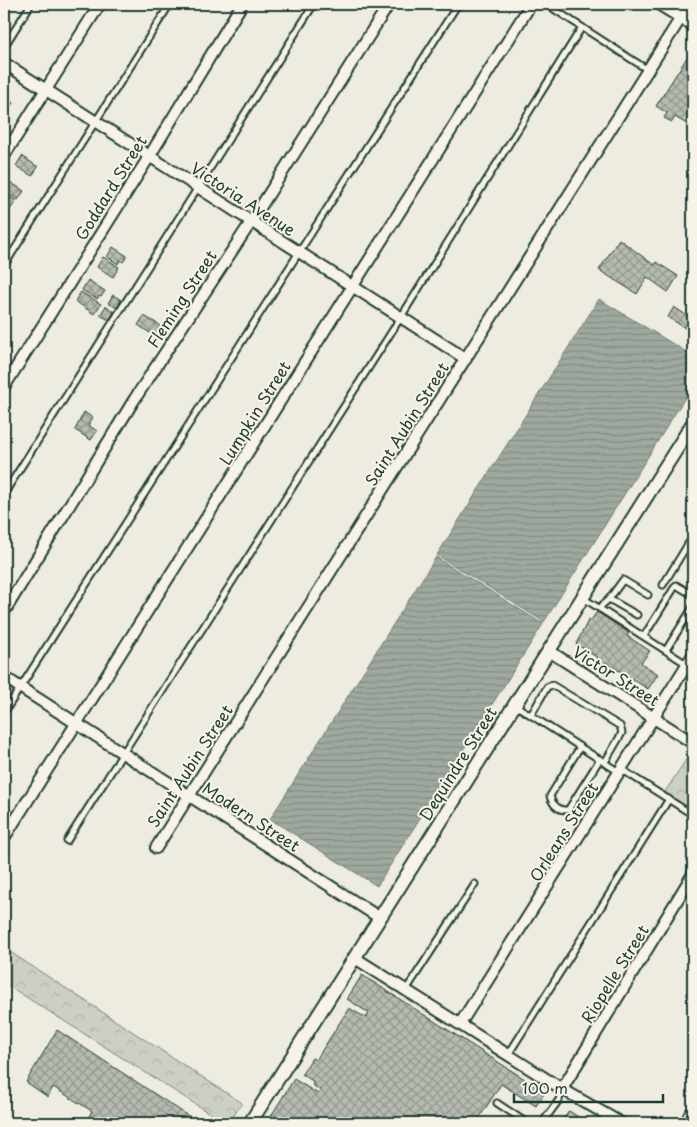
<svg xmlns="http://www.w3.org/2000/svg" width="697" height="1127" font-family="'Playpen Sans',sans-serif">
<defs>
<pattern id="park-crowns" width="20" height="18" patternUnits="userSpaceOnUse" patternTransform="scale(1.25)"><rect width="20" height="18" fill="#cccfc4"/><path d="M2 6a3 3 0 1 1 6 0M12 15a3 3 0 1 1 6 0" fill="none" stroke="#afb3a9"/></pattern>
<pattern id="water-rules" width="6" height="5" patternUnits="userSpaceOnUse" patternTransform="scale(1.25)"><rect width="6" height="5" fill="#9fa99f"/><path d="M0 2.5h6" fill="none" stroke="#818b82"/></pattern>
<pattern id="building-cross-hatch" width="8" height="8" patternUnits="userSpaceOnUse" patternTransform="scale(1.25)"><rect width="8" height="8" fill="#b5bbb0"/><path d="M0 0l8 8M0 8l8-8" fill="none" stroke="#939990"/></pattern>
</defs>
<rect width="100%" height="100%" fill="#eeece1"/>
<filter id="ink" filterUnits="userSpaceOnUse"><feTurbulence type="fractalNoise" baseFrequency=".02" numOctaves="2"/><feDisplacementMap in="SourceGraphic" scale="10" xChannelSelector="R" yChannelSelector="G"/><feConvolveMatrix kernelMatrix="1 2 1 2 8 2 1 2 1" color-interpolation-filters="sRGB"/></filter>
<g filter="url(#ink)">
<g fill="url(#park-crowns)" stroke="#76867c">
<polygon points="689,755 693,758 693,815 663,795"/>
<polygon points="4,948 242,1103 229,1123 225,1123 4,983"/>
</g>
<g fill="url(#water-rules)" stroke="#6c7e74">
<polygon points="599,299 693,356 693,385 544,622 437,555"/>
<polygon points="436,557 543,624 377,886 270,819"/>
</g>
<g fill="url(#building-cross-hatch)" stroke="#1f3d34">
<polygon points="691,51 693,52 693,111 685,123 675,117 672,122 664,118 667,113 656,106"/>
<polygon points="4,96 13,103 7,112 4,110"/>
<polygon points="22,156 38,167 32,176 16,166"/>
<polygon points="7,180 24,191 18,200 4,191"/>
<polygon points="4,193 16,201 10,210 4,206"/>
<polygon points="619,239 654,265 656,262 678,276 668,292 647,277 637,294 599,270"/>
<polygon points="113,247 127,256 123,262 120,260 118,264 107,257"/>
<polygon points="103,257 119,267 113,277 97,267"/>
<polygon points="88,280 105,291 101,297 99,296 97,299 82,290"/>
<polygon points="81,292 101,304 94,314 75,301"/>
<polygon points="113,295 121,300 117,308 108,303"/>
<polygon points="106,306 114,312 109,320 100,315"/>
<polygon points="674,307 689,317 691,314 693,316 693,322 688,330 668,317"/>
<polygon points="144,316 163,327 156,337 138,325"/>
<polygon points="84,412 93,418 88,425 97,431 91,440 75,430"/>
<polygon points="597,612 629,633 627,636 650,651 641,663 658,674 648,689 605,662 602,667 595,662 598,658 576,644 589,619 591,620"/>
<polygon points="362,975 545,1092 536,1106 501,1084 476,1123 281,1123 271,1116 294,1079 318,1094 320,1090 312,1085 314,1082 302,1074 312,1058 316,1060 349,1008 366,1018 369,1013 347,999"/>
<polygon points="57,1030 193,1119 191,1123 92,1123 87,1120 92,1111 53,1087 48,1097 26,1082"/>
<polygon points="569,1111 588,1123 561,1123"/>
</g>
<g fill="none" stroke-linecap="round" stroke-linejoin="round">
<defs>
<g id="service">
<polyline points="546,4 648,70"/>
<polyline points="4,47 31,4"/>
<polyline points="4,266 170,4"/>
<polyline points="4,494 314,4"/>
<polyline points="663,585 693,536"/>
<polyline points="583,598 693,668"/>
<polyline points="609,599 637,615"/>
<polyline points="599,608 609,599 623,580 648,595"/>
<polyline points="644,636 676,585 693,595"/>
<polyline points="666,650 693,607"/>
<polyline points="515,705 619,772"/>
<polyline points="4,713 458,4"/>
<polyline points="531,715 547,687 552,685 620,726 622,733 605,762"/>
<path d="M580,747l-30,49c2,8 8,15 18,14l32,-51"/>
<polyline points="621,769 693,815"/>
<polyline points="67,841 401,317 582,27"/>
<polyline points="406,990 475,884"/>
<polyline points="508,1055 669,799"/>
<polyline points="497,1103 527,1123"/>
<polyline points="542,1123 559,1100 562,1089"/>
</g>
<g id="minor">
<polyline points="4,63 466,359"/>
<polyline points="4,156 100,4"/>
<polyline points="4,387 149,157 242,4"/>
<polyline points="4,612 134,400 251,222 389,4"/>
<polyline points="549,651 693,743"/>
<polyline points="4,677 380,918"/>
<polyline points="4,838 531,4"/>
<polyline points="156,848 682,16"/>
<polyline points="355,958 562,1089 621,1123"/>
<polyline points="460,1024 693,655"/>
<polyline points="562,1089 693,874"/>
</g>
<polyline id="tertiary" points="250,1123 693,423"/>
<polyline id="secondary" points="662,4 693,23"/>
<polyline id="motorway" points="690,1123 693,1116"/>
</defs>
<use href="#service" stroke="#1f3d34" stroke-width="9"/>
<use href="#minor" stroke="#1f3d34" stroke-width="14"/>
<use href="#tertiary" stroke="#1f3d34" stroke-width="16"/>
<use href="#secondary" stroke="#1f3d34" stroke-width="18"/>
<use href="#motorway" stroke="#1f3d34" stroke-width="21"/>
<use href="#service" stroke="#f7f3e8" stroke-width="5"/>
<use href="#minor" stroke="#f7f3e8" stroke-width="10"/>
<use href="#tertiary" stroke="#f7f3e8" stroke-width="12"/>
<use href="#secondary" stroke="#f7f3e8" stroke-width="14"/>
<use href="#motorway" stroke="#f7f3e8" stroke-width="18"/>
</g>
</g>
<g text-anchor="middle" stroke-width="4" stroke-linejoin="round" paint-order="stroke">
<g font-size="16" fill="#1f3d34" stroke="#f7f3e8">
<text transform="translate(111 188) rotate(-58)" y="6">Goddard Street</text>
<text transform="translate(243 199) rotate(33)" y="6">Victoria Avenue</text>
<text transform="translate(182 299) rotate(-57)" y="6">Fleming Street</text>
<text transform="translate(255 413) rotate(-58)" y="6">Lumpkin Street</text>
<text transform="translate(407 424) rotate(-58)" y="6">Saint Aubin Street</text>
<text transform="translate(616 676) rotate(32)" y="6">Victor Street</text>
<text transform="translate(458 764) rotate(-58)" y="6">Dequindre Street</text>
<text transform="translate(190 766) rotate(-57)" y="6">Saint Aubin Street</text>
<text transform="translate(251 817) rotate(33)" y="6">Modern Street</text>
<text transform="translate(564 832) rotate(-58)" y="6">Orleans Street</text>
<text transform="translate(615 974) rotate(-58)" y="6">Riopelle Street</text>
</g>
</g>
<rect width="697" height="1127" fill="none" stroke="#f7f3e8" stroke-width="20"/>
<rect x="10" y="10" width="677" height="1107" fill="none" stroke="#1f3d34" stroke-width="2" filter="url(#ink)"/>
<path d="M514 1094v8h149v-8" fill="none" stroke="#1f3d34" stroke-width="2.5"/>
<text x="522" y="1094" font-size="15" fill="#1f3d34" stroke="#f7f3e8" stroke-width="4" paint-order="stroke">100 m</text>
</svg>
